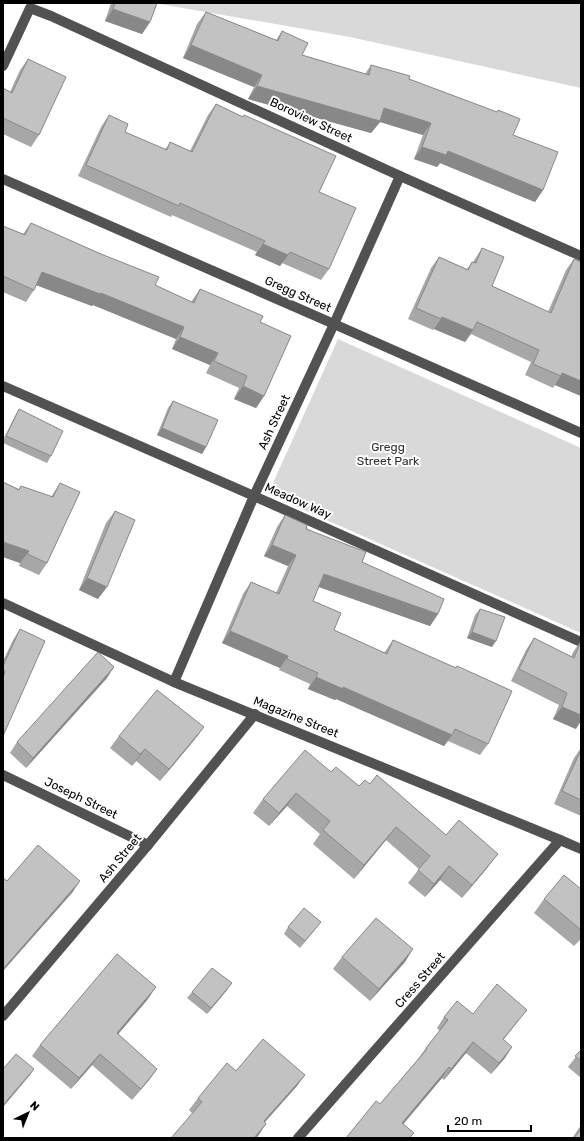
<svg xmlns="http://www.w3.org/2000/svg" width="584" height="1141" font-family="Rubik,sans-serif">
<rect width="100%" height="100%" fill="#fff"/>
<g fill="#d9d9d9">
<polygon points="154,3 581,3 581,88 350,37"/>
<polygon points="338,339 581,448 581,633 268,494"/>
</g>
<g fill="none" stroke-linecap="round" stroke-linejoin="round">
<g stroke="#525252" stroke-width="10">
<polyline points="3,66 30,8 51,16 400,176 581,256"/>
<polyline points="3,179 334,324 581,433"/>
<polyline points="3,386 254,496 581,642"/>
<polyline points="3,603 174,682 560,840 581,849"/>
<polyline points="174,682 254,496 334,324 400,176"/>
<polyline points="3,775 148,845"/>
<polyline points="3,1016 148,845 255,714"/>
<polyline points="298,1138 560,840"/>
</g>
</g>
<g fill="#a7a7a7">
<polygon points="111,3 157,3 150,22 142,34 105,21"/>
<polygon points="206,12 276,40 282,31 302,55 365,74 371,65 409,79 513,135 543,190 535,202 440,163 437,167 414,159 423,135 380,122 371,133 248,99 254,87 183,58 197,24"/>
<polygon points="28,59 39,135 31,147 3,134 3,88 10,92 20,70"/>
<polygon points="216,104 243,117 244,115 319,192 329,269 321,280 282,263 280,266 255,255 257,252 172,215 171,217 78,176 101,127 109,115 125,132 165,150 170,142 190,151 208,115"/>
<polygon points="31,223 155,285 191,302 200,289 260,322 264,396 256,408 234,399 239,388 206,373 210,365 172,349 176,339 93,305 92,306 36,285 34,290 26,302 3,292 3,226 23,234"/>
<polygon points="482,248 492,286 548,312 566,270 574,259 581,262 581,396 555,385 553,388 525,375 531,362 471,334 465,342 434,329 433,330 408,319 431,268 439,257 467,269 472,262 473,262"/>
<polygon points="173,401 206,447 202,454 157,435 168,408"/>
<polygon points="19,409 51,456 47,463 3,443 3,440 15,416"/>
<polygon points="3,482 19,489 21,486 51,497 60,483 47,563 39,575 19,566 20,563 3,557"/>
<polygon points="115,511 98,599 79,590 106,523"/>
<polygon points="285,515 362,562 438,614 430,626 319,587 313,601 334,630 384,653 393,640 456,668 457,666 488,744 480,755 448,741 444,746 336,699 335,700 308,689 310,684 279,670 280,668 222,643 243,594 251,582 276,593 288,566 264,556 277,527"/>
<polygon points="480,609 492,647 467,638 475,615"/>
<polygon points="20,629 3,736 3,661 13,640"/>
<polygon points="534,638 571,657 573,652 581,641 576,729 553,719 559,705 511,681 526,650"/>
<polygon points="107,678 26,768 10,753 17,742"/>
<polygon points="204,727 195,739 160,781 136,761 132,766 110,748 119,736"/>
<polygon points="581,748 581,816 554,804 574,758"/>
<polygon points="331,772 359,786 370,784 446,835 488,867 462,898 440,880 425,897 408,883 419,869 386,840 354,879 313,844 320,834 287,806 269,826 253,813 263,799"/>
<polygon points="581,889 581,939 574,946 534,913 544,899"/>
<polygon points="321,922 300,948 284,934 288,927"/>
<polygon points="342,957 405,962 370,1001 333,969"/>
<polygon points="227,990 207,1014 187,998 192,992"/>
<polygon points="148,999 118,1034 157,1069 149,1080 132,1100 92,1065 71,1089 32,1056 40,1045"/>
<polygon points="473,1014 519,1020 503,1040 505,1058 491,1074 466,1053 444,1080 442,1078 403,1124 414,1133 410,1138 346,1138 380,1104 418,1059 426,1048 440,1031 437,1028 444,1017"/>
<polygon points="581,1050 581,1078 568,1067"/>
<polygon points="236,1071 305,1075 296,1087 265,1122 258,1136 192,1113 189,1110 198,1098"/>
<polygon points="581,1125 581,1138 574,1138 573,1137"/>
</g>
<g fill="#888">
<polygon points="113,9 150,22 142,34 105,21"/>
<polygon points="191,45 262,75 254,87 183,58"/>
<polygon points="257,86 384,108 431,123 423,135 380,122 371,133 248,99"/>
<polygon points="422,147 448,151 543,190 535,202 440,163 437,167 414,159"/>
<polygon points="263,244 288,255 280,266 255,255"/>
<polygon points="42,272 101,293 184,327 176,339 93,305 92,306 33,284"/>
<polygon points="442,317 473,330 465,342 434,329"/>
<polygon points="180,337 218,353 210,365 172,349"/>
<polygon points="562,373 581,381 581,396 555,385"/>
<polygon points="243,386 264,396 256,408 234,399"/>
<polygon points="162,428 206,447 202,454 157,435"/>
<polygon points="3,542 29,551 20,563 3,557"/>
<polygon points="272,545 296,555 288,566 264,556"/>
<polygon points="324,574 438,614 430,626 316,586"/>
<polygon points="87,578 107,587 98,599 79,590"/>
<polygon points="230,631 288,656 280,668 222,643"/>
<polygon points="472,632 496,641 492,647 467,638"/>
<polygon points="114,667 107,678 26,768 33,758"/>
<polygon points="316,677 343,687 452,735 444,746 336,699 335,700 308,689"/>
<polygon points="562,707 581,715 581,721 576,729 553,719"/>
<polygon points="204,727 195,739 160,781 169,769"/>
<polygon points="145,749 136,761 132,766 140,754"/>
<polygon points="296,793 287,806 269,826 279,813"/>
<polygon points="396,827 386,840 354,879 364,865"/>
<polygon points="498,854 488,867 462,898 472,885"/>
<polygon points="449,866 440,880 425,897 434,884"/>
<polygon points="80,881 72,893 3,971 3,969"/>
<polygon points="413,949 405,962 370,1001 379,989"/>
<polygon points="232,983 227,990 207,1014 211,1008"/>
<polygon points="156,987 148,999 109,1045 117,1033"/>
<polygon points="527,1010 495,1050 503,1039"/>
<polygon points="473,1042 466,1053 444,1080 451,1069"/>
<polygon points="512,1047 505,1058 491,1074 499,1063"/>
<polygon points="100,1054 92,1065 71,1089 79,1078"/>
<polygon points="449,1067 442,1078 395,1134 402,1123"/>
<polygon points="34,1069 30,1075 3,1107 3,1105"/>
<polygon points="157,1069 149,1080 132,1100 141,1089"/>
<polygon points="305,1075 296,1087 255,1133 264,1121"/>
<polygon points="266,1124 258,1136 256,1138 254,1138"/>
</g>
<g fill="#c2c2c2" stroke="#888">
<polygon points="115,3 157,3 150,22 113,9"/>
<polygon points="206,12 278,41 282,31 308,43 302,55 369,75 371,65 410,76 409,79 497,112 498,110 520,119 513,135 558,152 543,190 448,151 446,155 422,147 431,123 384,108 380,121 257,86 262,75 191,45"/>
<polygon points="28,59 66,77 39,135 3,118 3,88 12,93"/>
<polygon points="216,104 243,117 244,115 336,156 319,192 356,208 329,269 290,252 288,255 263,244 265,241 180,203 179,206 86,165 109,115 128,124 125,132 167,150 170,142 192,152"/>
<polygon points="31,223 101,254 159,277 155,285 194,303 200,289 263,316 260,322 291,336 264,396 243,386 247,376 214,361 218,353 180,337 184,327 101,293 100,294 42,272 34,290 3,276 3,226 25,235"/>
<polygon points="482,248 504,257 492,286 551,313 574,259 581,262 581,381 562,373 561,376 533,364 539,350 477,322 473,330 442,317 441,319 416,308 439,257 468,270 472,262 476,263"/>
<polygon points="173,401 218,420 206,447 162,428"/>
<polygon points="19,409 63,431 51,456 6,436"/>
<polygon points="3,482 19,490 21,486 53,497 60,483 80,492 47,563 27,554 29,551 3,542"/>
<polygon points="115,511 135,520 107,587 87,578"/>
<polygon points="285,515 307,525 306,529 366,552 362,562 444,599 438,614 324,574 313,601 341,613 334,630 387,654 393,640 456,668 457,666 512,691 488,744 455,729 452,735 343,687 343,689 316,677 318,673 287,659 288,656 230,631 251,582 279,594 296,555 272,545"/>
<polygon points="480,609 505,617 496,641 472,632"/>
<polygon points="20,629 45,641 3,736 3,677 5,671 3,670 3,666"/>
<polygon points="534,638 574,658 581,641 581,715 562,707 567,693 519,669"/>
<polygon points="98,652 114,667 33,758 17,742"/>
<polygon points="157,690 204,727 169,769 145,749 140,754 119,736"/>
<polygon points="305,750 331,772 336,767 359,786 365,780 370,784 377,775 446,835 459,820 498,854 472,885 449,866 434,884 418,870 430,856 396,827 364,865 323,830 330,821 296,793 279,813 263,799"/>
<polygon points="581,750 581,800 562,791"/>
<polygon points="38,845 80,881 3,969 3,878 7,881"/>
<polygon points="564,875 581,889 581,930 544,899"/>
<polygon points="304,908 321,922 305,941 288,927"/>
<polygon points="376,918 413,949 379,989 342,957"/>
<polygon points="117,954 156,987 117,1033 157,1069 141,1089 100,1054 79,1078 40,1045"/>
<polygon points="212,968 232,983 211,1008 192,992"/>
<polygon points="497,984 527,1010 503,1039 512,1047 499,1063 473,1042 451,1069 449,1067 402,1123 414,1133 409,1138 346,1138 376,1101 380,1104 427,1049 426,1048 448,1020 444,1017 457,1001 473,1014"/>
<polygon points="263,1039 305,1075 264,1121 266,1124 254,1138 171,1138 202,1102 198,1098 227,1063 236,1071"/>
<polygon points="581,1050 581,1061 575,1056"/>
<polygon points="16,1054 34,1069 3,1105 3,1069"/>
<polygon points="581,1129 581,1138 574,1138"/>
</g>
<g text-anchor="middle" stroke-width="4" stroke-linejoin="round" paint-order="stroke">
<g font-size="12" fill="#000" stroke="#fff">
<text transform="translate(311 120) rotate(25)" y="4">Boroview Street</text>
<text transform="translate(298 294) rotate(24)" y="4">Gregg Street</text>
<text transform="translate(274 422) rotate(-65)" y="4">Ash Street</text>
<text transform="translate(298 501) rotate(24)" y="4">Meadow Way</text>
<text transform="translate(296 717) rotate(22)" y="4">Magazine Street</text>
<text transform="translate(81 798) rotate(26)" y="4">Joseph Street</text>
<text transform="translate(120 858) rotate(-50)" y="4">Ash Street</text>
<text transform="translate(420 980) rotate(-49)" y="4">Cress Street</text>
</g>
<g font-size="12" fill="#303030" stroke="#fff">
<text x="388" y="451">Gregg<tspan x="388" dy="14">Street Park</tspan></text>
</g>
</g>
<rect width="584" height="1141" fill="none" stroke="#000000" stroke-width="8"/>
<g transform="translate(28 1113) rotate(43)" stroke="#ffffff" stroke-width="3" paint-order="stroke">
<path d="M0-3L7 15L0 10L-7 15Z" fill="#000000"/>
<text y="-6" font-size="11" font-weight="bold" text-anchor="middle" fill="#000000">N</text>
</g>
<path d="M448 1125v6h83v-6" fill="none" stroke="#000000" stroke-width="2"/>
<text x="454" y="1125" font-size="12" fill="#000000" stroke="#ffffff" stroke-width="3" paint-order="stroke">20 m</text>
</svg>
